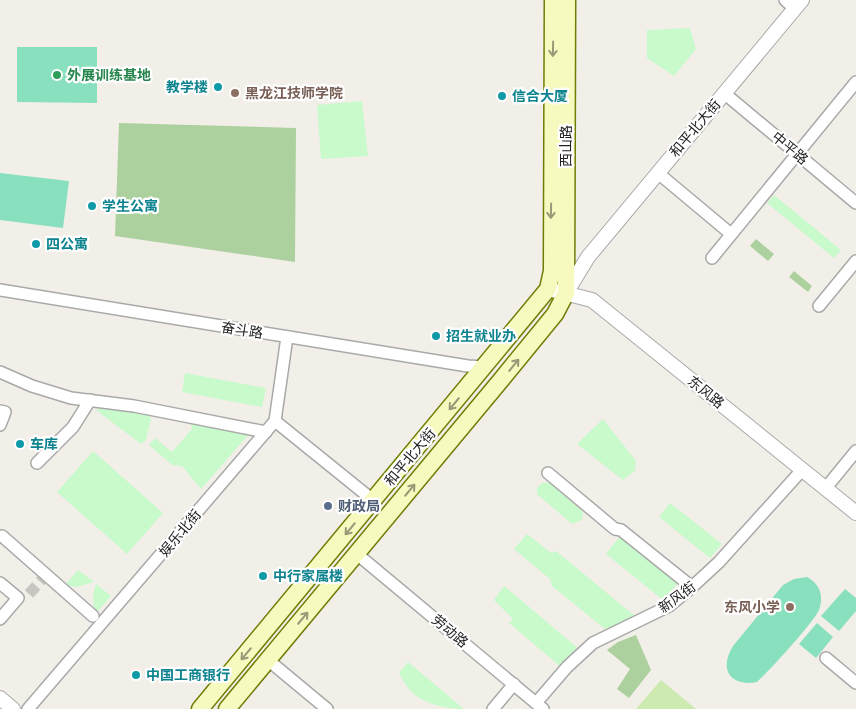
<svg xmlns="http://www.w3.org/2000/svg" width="856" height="709" font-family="Commissioner,'Noto Sans SC',sans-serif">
<rect width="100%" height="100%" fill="#f2efe9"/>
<polygon fill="#cdebb0" points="661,680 696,709 636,709"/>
<g fill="#add19e">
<polygon points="119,123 296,128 295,262 115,236"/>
<polygon points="756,239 774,254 768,261 750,246"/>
<polygon points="794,271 812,286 808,292 789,277"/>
<polygon points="636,635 651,670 629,698 617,689 630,669 607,650 618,642"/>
</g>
<g fill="#c8facc">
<polygon points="690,28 696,49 674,76 647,58 647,30"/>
<polygon points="362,101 368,156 321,159 317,105"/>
<polygon points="774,195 841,250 834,258 767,203"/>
<polygon points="185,373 266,388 262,407 182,392"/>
<polygon points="105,405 148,414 151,419 146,440 141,444 96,410"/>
<polygon points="603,419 636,461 635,471 623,480 577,444"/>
<polygon points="191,423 249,434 201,489 182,466 172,465 149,445 155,438 172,452 192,429"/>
<polygon points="93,451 163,513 127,554 57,492"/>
<polygon points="542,483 550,483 583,512 582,520 572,524 537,494 537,488"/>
<polygon points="670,503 722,544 710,558 659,517"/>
<polygon points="527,534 551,553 556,551 636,617 605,629 552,586 550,579 514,549"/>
<polygon points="620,536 678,583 663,600 606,554"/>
<polygon points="78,570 94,582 77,587 65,585"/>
<polygon points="96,584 111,596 96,613 94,611 93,594"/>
<polygon points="504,586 579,649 562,668 509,623 513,619 494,600"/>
<path d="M408,662l56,47c-17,0 -42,-5 -54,-19 -5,-5 -8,-12 -11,-17z"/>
</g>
<g fill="#88e0be">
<polygon points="17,47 97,47 97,103 17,102"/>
<polygon points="0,173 69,181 63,228 0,220"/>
<path d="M807,577c13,7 17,19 12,33 -5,12 -51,62 -62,72 -26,5 -39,-12 -24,-36l50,-61 11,-6z"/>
<polygon points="845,589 856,598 856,611 839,631 821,616"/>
<polygon points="817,623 833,637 816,658 799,644"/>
</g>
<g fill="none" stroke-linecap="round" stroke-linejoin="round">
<polyline stroke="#c8c6c1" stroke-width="11" stroke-dasharray="11 5.5" stroke-linecap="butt" points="29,594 46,575"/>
<defs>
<g id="minor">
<polyline points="785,0 795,9"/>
<polyline points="724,93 856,203"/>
<polyline points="658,173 731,234"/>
<polyline points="712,258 856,82"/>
<polyline points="0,290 468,366 485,367"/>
<polyline points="819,306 856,261"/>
<polyline points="0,372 32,386 71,398 134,406 266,432"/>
<polyline points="0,411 5,412 0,425"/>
<polyline points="275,421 374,501"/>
<polyline points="37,463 73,427 90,400"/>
<polyline points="548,473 615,529 621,530 692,587"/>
<polyline points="825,489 856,451"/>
<polyline points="2,536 93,616"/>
<polyline points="357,554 543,709"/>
<polyline points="0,583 18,598 0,619"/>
<polyline points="826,658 856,683"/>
<polyline points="268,660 327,709"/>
<polyline points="536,703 567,667 593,643 669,606 692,587 719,562 802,470"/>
<polyline points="28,709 275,421 287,337"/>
<polyline points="493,709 514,684"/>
</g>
<g id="tertiary">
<polyline points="548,289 592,300 856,513"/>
<polyline points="566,293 588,257 802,0"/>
<polyline points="0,698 13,709"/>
</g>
<g id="secondary">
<polyline points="200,709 548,289 552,271 553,0"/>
<polyline points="227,709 501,380 555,314 566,293 567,0"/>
</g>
</defs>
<use href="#minor" stroke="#a9a9a9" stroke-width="14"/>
<use href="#tertiary" stroke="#a9a9a9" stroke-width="16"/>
<use href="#secondary" stroke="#707d05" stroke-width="19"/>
<use href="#minor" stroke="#fff" stroke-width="11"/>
<use href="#tertiary" stroke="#fff" stroke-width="14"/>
<use href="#secondary" stroke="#f7fabf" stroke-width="16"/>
</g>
<defs><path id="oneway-shaft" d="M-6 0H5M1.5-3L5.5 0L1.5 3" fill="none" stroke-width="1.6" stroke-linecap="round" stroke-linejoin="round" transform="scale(1.25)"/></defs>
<g stroke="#979978">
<use href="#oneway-shaft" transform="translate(553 49) rotate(91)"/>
<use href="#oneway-shaft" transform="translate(551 211) rotate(91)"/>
<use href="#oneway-shaft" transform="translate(514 365) rotate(-51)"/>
<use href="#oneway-shaft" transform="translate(454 404) rotate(130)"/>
<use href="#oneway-shaft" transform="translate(410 490) rotate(-50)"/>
<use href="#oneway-shaft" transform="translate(350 529) rotate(130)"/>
<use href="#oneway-shaft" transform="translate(303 618) rotate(-50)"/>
<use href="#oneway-shaft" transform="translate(246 654) rotate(130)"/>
</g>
<circle fill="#2e9e5b" stroke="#fff" stroke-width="2" cx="57" cy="75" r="5"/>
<g fill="#0f9aa8" stroke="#fff" stroke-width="2">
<circle cx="218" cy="87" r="5"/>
<circle cx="502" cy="96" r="5"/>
<circle cx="92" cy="206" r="5"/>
<circle cx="36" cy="244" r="5"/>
<circle cx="436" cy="336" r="5"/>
<circle cx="20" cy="444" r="5"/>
<circle cx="263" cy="576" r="5"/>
<circle cx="136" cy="675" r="5"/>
</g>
<g fill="#8d6e63" stroke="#fff" stroke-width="2">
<circle cx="235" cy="93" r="5"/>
<circle cx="790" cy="607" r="5"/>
</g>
<circle fill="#5c6f8a" stroke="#fff" stroke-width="2" cx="328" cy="506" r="5"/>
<g text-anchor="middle" stroke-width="4.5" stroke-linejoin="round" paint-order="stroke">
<g font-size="14" font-weight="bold" fill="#27864d" stroke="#fff" text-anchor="start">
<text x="67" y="80">外展训练基地</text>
</g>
<g font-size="14" font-weight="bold" fill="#0d838f" stroke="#fff" text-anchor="start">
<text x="208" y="92" text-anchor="end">教学楼</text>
<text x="512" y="101">信合大厦</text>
<text x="102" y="211">学生公寓</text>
<text x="46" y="249">四公寓</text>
<text x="446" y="341">招生就业办</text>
<text x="30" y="449">车库</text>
<text x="273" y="581">中行家属楼</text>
<text x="146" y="680">中国工商银行</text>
</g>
<g font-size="14" font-weight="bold" fill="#785e54" stroke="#fff" text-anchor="start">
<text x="245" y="98">黑龙江技师学院</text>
<text x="780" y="612" text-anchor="end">东风小学</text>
</g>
<g font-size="14" fill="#222" stroke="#fff">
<text transform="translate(695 128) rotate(-50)" y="5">和平北大街</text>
<text transform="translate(566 146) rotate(-90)" y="5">西山路</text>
<text transform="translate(790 148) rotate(40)" y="5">中平路</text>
<text transform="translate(242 330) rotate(9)" y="5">奋斗路</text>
<text transform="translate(706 392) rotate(39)" y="5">东风路</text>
<text transform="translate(410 457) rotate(-50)" y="5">和平北大街</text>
<text transform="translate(180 533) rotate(-50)" y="5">娱乐北街</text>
<text transform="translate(677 597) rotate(-36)" y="5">新风街</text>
<text transform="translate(450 631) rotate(40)" y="5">劳动路</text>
</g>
<g font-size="14" font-weight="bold" fill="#4e5e75" stroke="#fff" text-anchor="start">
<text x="338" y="511">财政局</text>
</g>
</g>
</svg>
